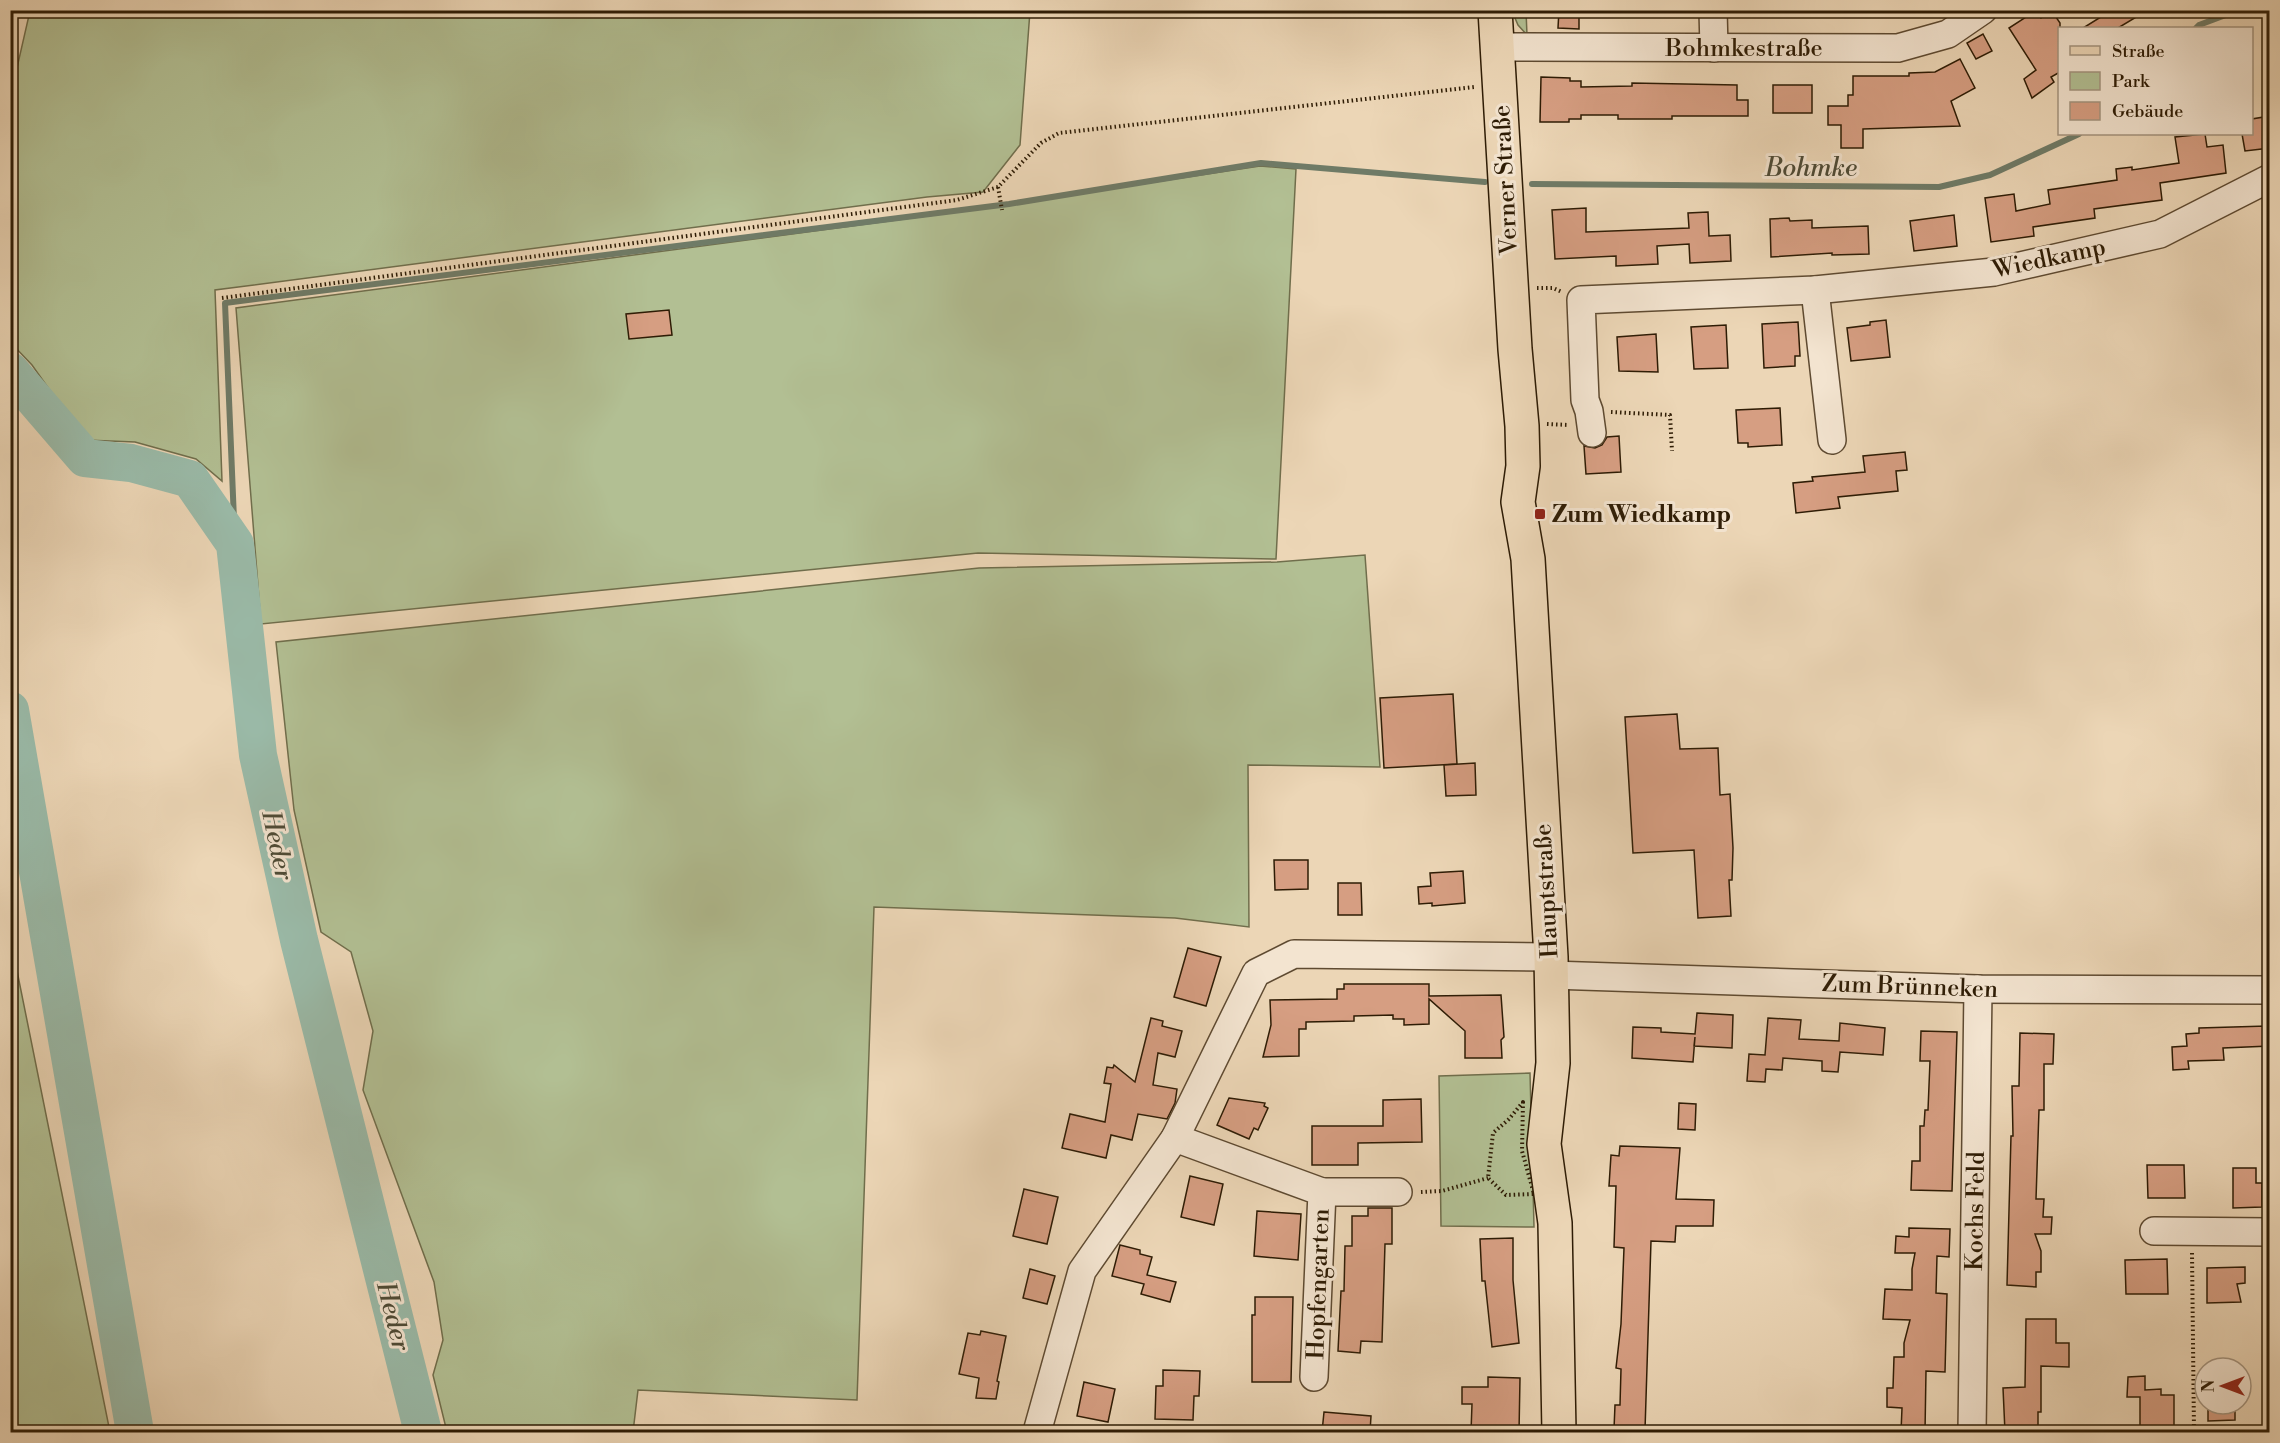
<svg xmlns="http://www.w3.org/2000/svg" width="2280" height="1443" font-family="'Libre Bodoni',serif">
<rect width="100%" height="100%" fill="#ecd6b6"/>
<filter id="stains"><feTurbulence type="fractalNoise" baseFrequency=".00333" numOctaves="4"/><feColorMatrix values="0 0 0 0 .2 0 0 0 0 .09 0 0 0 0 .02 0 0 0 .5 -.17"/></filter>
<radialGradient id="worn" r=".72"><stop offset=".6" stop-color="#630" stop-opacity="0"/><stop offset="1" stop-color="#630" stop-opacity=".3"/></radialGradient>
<g fill="#b2bf93" stroke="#706e4c" stroke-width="1.5">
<polygon points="30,11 30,10 1030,11 1020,145 983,192 927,197 215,290 222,481 196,459 135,442 85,440 32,365 11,343 11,94"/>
<polygon points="1512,11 1526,11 1527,35 1518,25"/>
<polygon points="1260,166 1296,169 1276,559 978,553 261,624 236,308 964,211"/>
<polygon points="1365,555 1380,767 1248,765 1249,927 1175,918 874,907 857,1400 638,1390 633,1432 447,1432 433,1375 443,1340 434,1282 363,1090 373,1031 351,952 321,932 294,810 276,642 979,568 1277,562"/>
<polygon points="10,941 11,941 110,1432 11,1432"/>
<polygon points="1530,1073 1534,1227 1441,1226 1439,1076"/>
</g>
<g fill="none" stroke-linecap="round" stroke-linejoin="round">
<g stroke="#6f7b67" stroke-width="6">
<polyline points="2196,28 2199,25 2239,10"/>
<polyline points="1532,184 1939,187 1990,175 2079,134"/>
<polyline points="235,544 225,303 1009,204 1261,163 1485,182"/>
</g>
<g stroke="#9abaa8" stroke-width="38">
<polyline points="10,371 85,458 131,463 190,479 235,544 258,755 299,940 423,1432"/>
<polyline points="10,710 135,1432"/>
</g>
</g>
<g fill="#d69e82" stroke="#2e1c05" stroke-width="1.5">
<polygon points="1559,10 1579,10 1579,29 1558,28"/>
<polygon points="2037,10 2041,18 2052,11 2060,23 2060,72 2051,77 2054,82 2032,98 2024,79 2036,70 2009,28"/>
<polygon points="2112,10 2148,10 2118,28 2083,28"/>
<polygon points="1983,34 1992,51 1976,59 1967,43"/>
<polygon points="1960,59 1975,88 1951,101 1960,126 1863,129 1863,148 1841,148 1841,125 1828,125 1828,106 1848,106 1848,95 1853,95 1853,76 1909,76 1909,73 1935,72"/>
<polygon points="1541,77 1570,78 1570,81 1581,81 1581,87 1632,86 1632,83 1737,85 1737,100 1748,100 1748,116 1672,116 1672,119 1618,119 1618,115 1581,115 1581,119 1569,119 1569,122 1540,122"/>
<rect x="1773" y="85" width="39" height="28"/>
<polygon points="2270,116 2270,148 2245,151 2242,134 2252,134 2252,119"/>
<polygon points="2205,134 2207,147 2223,145 2226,173 2160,183 2162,200 2094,209 2095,218 2033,227 2034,236 1991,242 1985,198 2014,194 2016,211 2050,204 2048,190 2117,180 2116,169 2132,167 2132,170 2179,163 2175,137"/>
<polygon points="1586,208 1586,232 1689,228 1688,213 1708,212 1709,236 1730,235 1731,261 1690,263 1689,244 1657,246 1658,264 1616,266 1616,256 1555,259 1552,210"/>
<polygon points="1954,215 1957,246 1914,251 1910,221"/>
<polygon points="1789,218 1790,221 1812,220 1812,228 1868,226 1869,254 1832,255 1832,253 1771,257 1770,219"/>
<polygon points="669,310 672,335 629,339 626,314"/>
<polygon points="1886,320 1890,357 1851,361 1847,328 1870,325 1870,322"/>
<polygon points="1798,322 1800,356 1795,356 1795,366 1764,368 1762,324"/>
<polygon points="1726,325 1728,368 1694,369 1691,327"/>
<polygon points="1656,334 1658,372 1619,371 1617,337"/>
<polygon points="1780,408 1782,445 1748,447 1748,443 1738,443 1736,410"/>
<polygon points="1619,436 1621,472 1586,474 1584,446 1595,448 1602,445 1607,437"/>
<polygon points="1905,452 1907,470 1896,471 1898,491 1838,497 1840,508 1796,513 1793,483 1813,481 1812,477 1865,472 1863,456"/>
<polygon points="1453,694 1457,764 1384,768 1380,698"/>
<polygon points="1677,714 1680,749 1718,748 1720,795 1730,794 1733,848 1732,880 1729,880 1731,916 1698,918 1694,850 1633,853 1625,717"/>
<polygon points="1475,763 1476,795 1446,796 1444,765"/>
<polygon points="1274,860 1308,860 1308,889 1275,890"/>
<polygon points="1463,871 1465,903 1432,906 1432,903 1419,904 1418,887 1431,886 1430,873"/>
<polygon points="1338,883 1361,883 1362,915 1338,915"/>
<polygon points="1188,948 1221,957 1206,1006 1174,997"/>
<polygon points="1344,984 1429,984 1429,996 1501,995 1504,1037 1501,1040 1502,1058 1465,1058 1465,1031 1429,999 1429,1024 1404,1025 1404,1019 1393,1019 1393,1015 1354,1016 1354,1021 1306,1022 1306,1029 1299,1029 1299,1056 1263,1057 1271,1025 1270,1000 1337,999 1337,989 1344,989"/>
<polygon points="1697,1013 1733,1015 1732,1048 1694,1046 1695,1037 1693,1062 1632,1058 1633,1027 1661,1028 1661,1032 1695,1034"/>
<polygon points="1151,1018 1163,1021 1162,1026 1182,1031 1175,1057 1158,1053 1153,1085 1177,1089 1175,1103 1167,1119 1138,1114 1132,1140 1111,1135 1106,1158 1062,1148 1070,1114 1105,1122 1111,1084 1104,1083 1107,1067 1113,1068 1114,1065 1135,1082"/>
<polygon points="1768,1018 1801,1020 1799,1039 1839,1041 1840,1023 1885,1028 1883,1055 1840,1052 1838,1072 1822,1071 1822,1061 1783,1058 1782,1070 1766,1069 1765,1082 1747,1081 1749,1054 1765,1055"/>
<polygon points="2267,1026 2267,1030 2270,1030 2270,1046 2223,1048 2224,1060 2188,1061 2189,1069 2173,1070 2172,1047 2187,1046 2186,1034 2199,1033 2199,1028"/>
<polygon points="1921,1031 1957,1032 1952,1191 1911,1190 1912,1161 1920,1161 1920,1126 1924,1126 1925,1110 1928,1110 1930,1061 1920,1061"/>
<polygon points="2020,1033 2054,1034 2053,1064 2044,1064 2044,1110 2039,1110 2036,1199 2044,1199 2043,1217 2052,1217 2051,1234 2035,1234 2041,1251 2041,1272 2036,1272 2036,1287 2007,1285 2011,1136 2013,1136 2012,1086 2019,1086"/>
<polygon points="1229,1098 1265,1103 1264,1106 1268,1108 1258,1130 1254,1128 1249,1139 1217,1125"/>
<polygon points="1421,1099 1422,1142 1358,1143 1358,1165 1312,1165 1312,1126 1383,1126 1383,1100"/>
<polygon points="1679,1103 1696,1104 1695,1130 1678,1129"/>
<polygon points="1620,1146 1680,1148 1676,1199 1714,1200 1713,1226 1676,1226 1675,1242 1651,1241 1645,1430 1614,1429 1615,1405 1620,1405 1621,1369 1616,1368 1621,1324 1624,1248 1614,1247 1616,1186 1609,1186 1611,1155 1619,1156"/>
<polygon points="2147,1165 2184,1165 2185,1198 2148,1198"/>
<polygon points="2233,1168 2256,1168 2256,1183 2262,1183 2262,1207 2233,1208"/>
<polygon points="1190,1176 1223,1184 1214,1225 1181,1217"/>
<polygon points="1024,1189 1058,1197 1047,1244 1013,1236"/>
<polygon points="1368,1208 1392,1208 1392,1244 1385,1244 1382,1342 1361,1341 1360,1353 1338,1351 1341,1291 1344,1291 1345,1246 1352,1246 1352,1216 1368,1216"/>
<polygon points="1257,1211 1301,1214 1298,1260 1254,1256"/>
<polygon points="1909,1228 1950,1229 1949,1257 1937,1256 1936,1293 1947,1294 1945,1372 1926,1371 1925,1432 1901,1432 1902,1408 1887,1407 1887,1388 1893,1388 1894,1357 1904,1357 1904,1343 1910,1320 1883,1319 1885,1289 1912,1290 1912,1269 1915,1253 1895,1253 1896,1236 1909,1237"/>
<polygon points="1513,1238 1513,1280 1519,1343 1492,1347 1485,1281 1482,1281 1480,1239"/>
<polygon points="1120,1245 1140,1250 1140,1254 1152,1257 1147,1275 1176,1282 1170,1302 1141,1294 1144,1284 1112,1276"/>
<polygon points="2167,1259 2168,1294 2126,1294 2125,1260"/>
<polygon points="2245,1267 2245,1283 2237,1284 2241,1302 2207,1303 2207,1268"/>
<polygon points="1030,1269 1055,1276 1047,1304 1023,1298"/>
<polygon points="1255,1297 1293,1297 1291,1382 1252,1382 1252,1315 1255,1315"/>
<polygon points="2026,1319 2056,1319 2056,1343 2069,1343 2069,1367 2041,1366 2041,1412 2038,1412 2038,1432 2005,1432 2003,1388 2025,1387"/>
<polygon points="981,1331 1006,1336 997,1381 999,1382 996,1399 976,1398 979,1378 959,1374 968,1333 980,1335"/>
<polygon points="1163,1370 1200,1371 1199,1396 1194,1396 1193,1420 1155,1419 1156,1386 1163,1386"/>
<polygon points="2145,1376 2145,1390 2161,1389 2161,1395 2174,1395 2174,1427 2140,1428 2140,1397 2127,1397 2128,1377"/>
<polygon points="1488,1377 1520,1378 1519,1432 1471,1432 1472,1404 1462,1404 1462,1387 1488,1387"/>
<polygon points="1084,1382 1115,1389 1108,1422 1077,1416"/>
<polygon points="2208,1404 2235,1404 2235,1420 2208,1421"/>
<polygon points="1324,1412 1371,1416 1370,1432 1322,1432"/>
</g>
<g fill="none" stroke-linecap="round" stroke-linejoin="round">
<defs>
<g id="minor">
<polyline points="1713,10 1714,48"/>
<polyline points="1497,47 1898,48 1948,34 1983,10"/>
<polyline points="1815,290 1832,440"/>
<polyline points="1592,433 1589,411 1585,400 1581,300 1815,290 1994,272 2160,234 2270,178"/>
<polyline points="1551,975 1978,989 2270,990"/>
<polyline points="1175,1138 1322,1192 1314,1377"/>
<polyline points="1322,1192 1398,1192"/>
<polyline points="2154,1231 2270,1232"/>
<polyline points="1037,1432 1082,1271 1175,1138 1256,973 1294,954 1551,957"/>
<polyline points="1972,1432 1978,989"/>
</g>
<polyline id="major" points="1495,10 1515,349 1522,426 1523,466 1518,502 1528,559 1551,957 1553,1063 1544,1144 1555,1223 1559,1432"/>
</defs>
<use href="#minor" stroke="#5e4a31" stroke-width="30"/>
<use href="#major" stroke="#2e1c05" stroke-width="36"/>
<g stroke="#2e1c05" stroke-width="4" stroke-dasharray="1.5 3" stroke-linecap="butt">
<polyline points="998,187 1002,210"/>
<polyline points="1537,288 1553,288 1562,292"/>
<polyline points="222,298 957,200 998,187 1041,143 1059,133 1474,87"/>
<polyline points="1611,412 1670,415 1672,451"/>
<polyline points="1547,424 1569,425"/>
<polygon points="1523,1102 1522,1151 1534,1194 1506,1195 1488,1178 1493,1133 1509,1119"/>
<polyline points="1421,1192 1442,1191 1488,1178"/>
<polyline points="2192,1253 2194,1432"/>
</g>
<use href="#minor" stroke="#f3e4d0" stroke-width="27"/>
<use href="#major" stroke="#ecd6b6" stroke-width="33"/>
</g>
<rect fill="#8f2418" stroke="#f3e4d0" stroke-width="2" x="1534" y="508" width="12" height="12" rx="3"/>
<g text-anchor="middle" stroke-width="6" stroke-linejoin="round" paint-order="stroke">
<g font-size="24" fill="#2e1c05" stroke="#f3e4d0">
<text x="1744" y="56">Bohmkestraße</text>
<text transform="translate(1505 180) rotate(-93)" y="8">Verner Straße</text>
<text transform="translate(2049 258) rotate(-12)" y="8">Wiedkamp</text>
<text transform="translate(1546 891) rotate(-93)" y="8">Hauptstraße</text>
<text transform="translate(1910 986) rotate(2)" y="8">Zum Brünneken</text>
<text transform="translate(1975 1211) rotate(-89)" y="8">Kochs Feld</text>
<text transform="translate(1318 1284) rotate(-88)" y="8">Hopfengarten</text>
</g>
<g font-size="24" font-weight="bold" fill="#2e1c05" stroke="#f3e4d0" text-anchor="start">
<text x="1552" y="522">Zum Wiedkamp</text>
</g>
<g font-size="26" font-style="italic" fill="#4e4b36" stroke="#f3e4d0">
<text x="1811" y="176">Bohmke</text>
<text transform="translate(278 845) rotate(78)" y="9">Heder</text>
<text transform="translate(394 1316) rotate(76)" y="9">Heder</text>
</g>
</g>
<rect width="2280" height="1443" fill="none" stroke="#ecd6b6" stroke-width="36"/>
<rect x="12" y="12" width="2256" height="1419" fill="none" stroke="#2e1c05" stroke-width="3"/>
<rect x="18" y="18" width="2244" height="1407" fill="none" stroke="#2e1c05" stroke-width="1.5"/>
<rect x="2058" y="27" width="195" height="108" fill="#f3e4d0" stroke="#a4947f" stroke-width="1.5"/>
<rect x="2070" y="46" width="30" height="9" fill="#ecd6b6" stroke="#a4947f" stroke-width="1.5"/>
<text x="2112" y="57" font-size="18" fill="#2e1c05">Straße</text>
<rect x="2070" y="72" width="30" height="18" fill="#b2bf93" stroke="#a4947f" stroke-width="1.5"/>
<text x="2112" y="87" font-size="18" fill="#2e1c05">Park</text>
<rect x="2070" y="102" width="30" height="18" fill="#d69e82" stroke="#a4947f" stroke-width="1.5"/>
<text x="2112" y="117" font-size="18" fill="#2e1c05">Gebäude</text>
<g transform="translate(2223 1386) rotate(270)"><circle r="28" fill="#f3e4d0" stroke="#a4947f" stroke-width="1.5"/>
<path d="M0-4.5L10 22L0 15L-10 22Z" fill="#8f2418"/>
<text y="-9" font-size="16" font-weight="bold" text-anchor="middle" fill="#2e1c05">N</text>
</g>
<rect width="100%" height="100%" filter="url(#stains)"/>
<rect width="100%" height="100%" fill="url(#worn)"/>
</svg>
